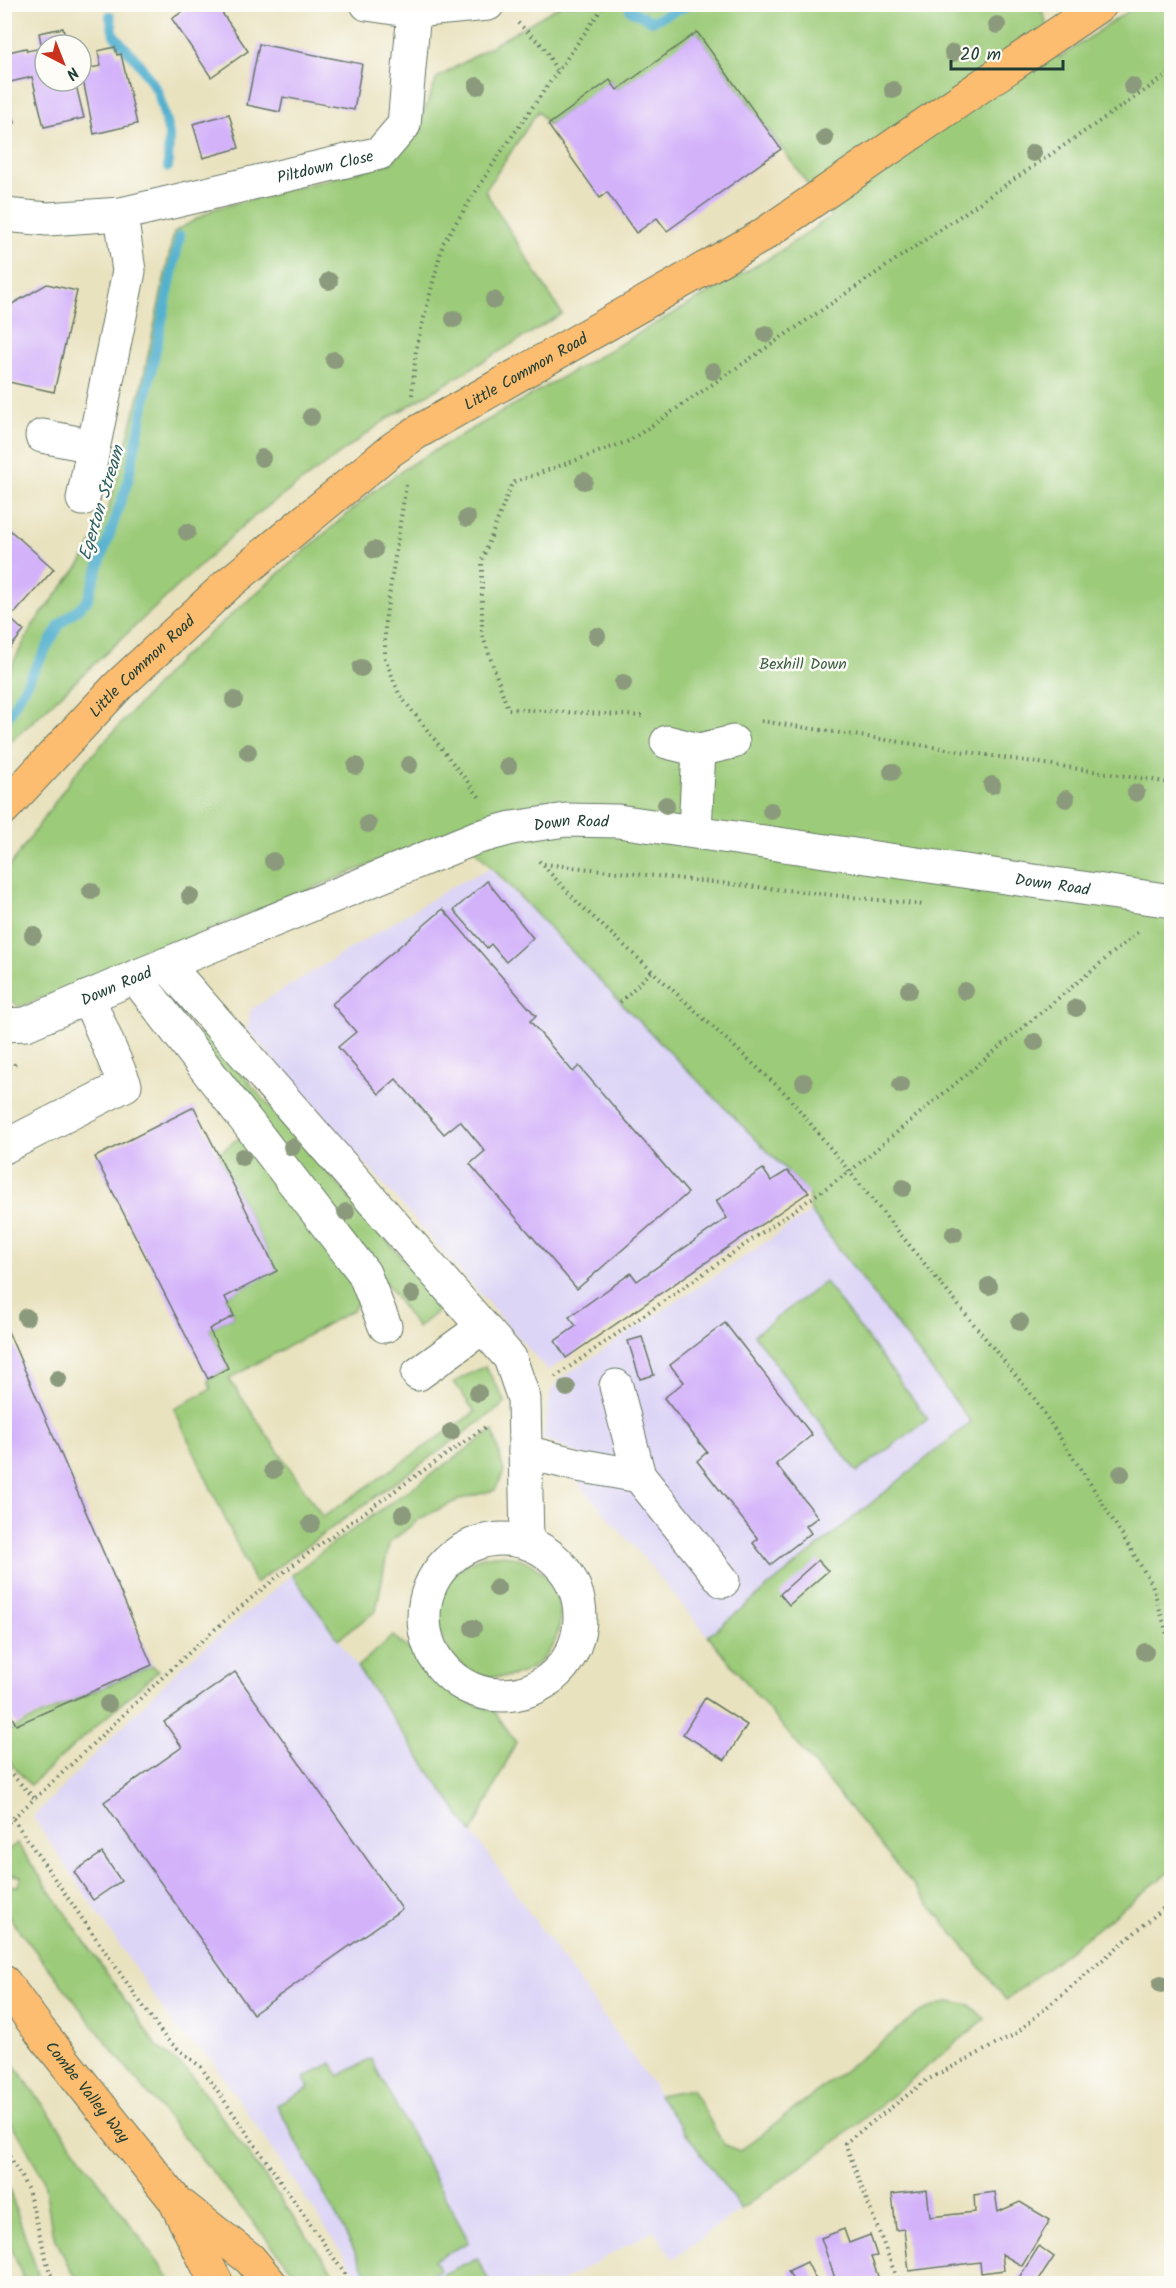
<svg xmlns="http://www.w3.org/2000/svg" width="1176" height="2288" font-family="Kalam,sans-serif">
<rect width="100%" height="100%" fill="#fdfcf7"/>
<filter id="ink" filterUnits="userSpaceOnUse"><feTurbulence type="fractalNoise" baseFrequency=".0167" numOctaves="2"/><feDisplacementMap in="SourceGraphic" scale="12" xChannelSelector="R" yChannelSelector="G"/><feConvolveMatrix kernelMatrix="1 2 1 2 8 2 1 2 1" color-interpolation-filters="sRGB"/></filter>
<filter id="wash" filterUnits="userSpaceOnUse"><feTurbulence type="fractalNoise" baseFrequency=".008" numOctaves="4" result="noise"/><feDisplacementMap in="SourceGraphic" scale="24" xChannelSelector="R" yChannelSelector="G"/><feGaussianBlur stdDeviation="1.35" result="paint"/><feColorMatrix in="noise" values="0 0 0 0 0 0 0 0 0 0 0 0 0 0 0 0 0 1.4 0 .05"/><feComposite in="paint" operator="in"/></filter>
<g filter="url(#wash)">
<rect width="100%" height="100%" fill="#e9e2bf"/>
<g fill="#ddd5f6">
<polygon points="490,868 809,1192 548,1371 247,1029 251,1009 453,886"/>
<polygon points="811,1212 971,1423 971,1955 636,1549 574,1478 582,1456 543,1438 551,1390 560,1379"/>
<polygon points="292,1575 348,1653 402,1734 741,2209 673,2259 654,2230 559,2283 490,2283 477,2258 425,2283 363,2283 211,2059 176,2029 33,1817 183,1665"/>
</g>
<g fill="#9ccb79" stroke="#5e8456" stroke-width="1.5">
<polygon points="561,5 1040,5 1059,58 1137,5 1171,5 1172,1862 1170,1871 1006,2000 971,1955 708,1636 971,1422 811,1212 808,1192 620,1002 456,830 20,1007 5,997 5,873 74,775 179,660 376,489 413,463 773,256 831,216 698,33 617,90 610,80 548,125 538,111 485,191 562,314 387,419 248,521 5,747 5,678 33,625 82,562 107,514 141,389 174,232 214,209 391,163 417,129 437,78"/>
<polygon points="205,1032 444,1306 417,1328 383,1279 196,1037"/>
<polygon points="240,1137 362,1295 353,1310 229,1379 323,1517 475,1412 454,1382 485,1366 506,1403 255,1583 174,1409 211,1389 208,1379 228,1368 209,1329 234,1316 225,1297 277,1271 218,1154"/>
<polygon points="825,1282 928,1419 857,1472 754,1335"/>
<polygon points="493,1431 504,1472 495,1490 460,1499 421,1518 389,1543 376,1611 338,1639 292,1575 328,1547"/>
<circle cx="499" cy="1616" r="61"/>
<polygon points="393,1636 409,1649 427,1671 444,1686 468,1702 494,1711 516,1742 472,1833 357,1667"/>
<polygon points="152,1665 158,1671 30,1785 5,1757 5,1732"/>
<polygon points="17,1843 156,2045 190,2073 341,2283 303,2283 118,2057 5,1912 5,1885 18,1886 21,1876 5,1874 5,1852"/>
<polygon points="950,2001 970,2005 985,2019 834,2143 741,2209 658,2095 692,2089 724,2145 740,2151 920,2012"/>
<polygon points="4,2051 173,2283 83,2283 71,2271 52,2231 44,2181 20,2136 5,2117"/>
<polygon points="371,2059 469,2242 434,2260 440,2270 415,2283 412,2283 406,2273 386,2283 372,2283 277,2105 309,2088 304,2078 332,2063 339,2076"/>
<polygon points="5,2177 41,2283 25,2283 5,2232"/>
<polygon points="477,2258 490,2283 425,2283"/>
</g>
<g fill="none" stroke-linecap="round" stroke-linejoin="round">
<g stroke="#4fafce" stroke-width="10">
<polyline points="630,10 652,21 691,4"/>
<polyline points="110,16 114,35 138,62 158,92 169,134 168,167"/>
<polyline points="6,720 60,624 87,601 128,481 180,236"/>
</g>
</g>
<g id="blocks">
<g fill="#d3b2fa">
<polygon points="193,4 216,4 248,51 211,77 172,19"/>
<polygon points="63,28 67,45 45,45 45,81 75,81 84,118 44,127 32,77 6,83 15,123 4,126 4,53 26,48 27,51 42,48 39,33"/>
<polygon points="697,32 781,149 667,231 657,218 636,233 607,192 600,198 548,125 610,80 617,90"/>
<polygon points="259,44 362,64 354,110 283,97 280,112 247,105"/>
<polygon points="115,47 117,55 121,54 137,124 94,134 81,70 101,66 98,51"/>
<polygon points="229,114 239,148 203,158 193,124"/>
<polygon points="47,284 77,291 54,392 4,381 4,338 12,304"/>
<polygon points="4,525 54,569 15,613 4,604"/>
<polygon points="7,616 24,631 4,655 4,619"/>
<polygon points="487,881 533,938 506,962 491,944 487,948 454,910"/>
<polygon points="443,909 536,1016 530,1021 573,1072 579,1066 688,1193 577,1289 470,1164 485,1151 460,1121 444,1134 396,1079 379,1094 338,1047 356,1032 332,1004"/>
<polygon points="194,1107 277,1271 225,1297 234,1316 209,1329 228,1368 208,1379 95,1157"/>
<polygon points="763,1169 771,1181 787,1171 809,1192 566,1358 555,1341 576,1326 569,1317 631,1273 637,1281 727,1218 716,1201"/>
<polygon points="4,1322 152,1665 16,1725 4,1701"/>
<polygon points="725,1323 812,1435 776,1464 818,1517 806,1526 811,1533 770,1565 753,1543 758,1539 697,1461 707,1452 664,1398 684,1382 670,1365"/>
<polygon points="642,1337 654,1375 640,1379 628,1341"/>
<polygon points="818,1560 828,1571 789,1605 780,1594"/>
<polygon points="235,1672 402,1909 253,2014 104,1802 182,1747 164,1722"/>
<polygon points="705,1698 747,1725 725,1760 683,1734"/>
<polygon points="102,1853 121,1881 93,1900 74,1872"/>
<polygon points="927,2190 930,2217 975,2212 974,2195 995,2192 998,2212 1020,2202 1050,2220 1022,2266 1002,2254 1004,2270 981,2273 980,2262 909,2271 904,2229 896,2230 892,2194"/>
<polygon points="844,2229 849,2243 870,2235 877,2256 871,2257 880,2282 837,2284 821,2238"/>
<polygon points="1039,2246 1054,2257 1036,2284 1015,2284"/>
<polygon points="807,2262 818,2284 788,2284 794,2281 788,2271"/>
</g>
</g>
</g>
<g filter="url(#ink)">
<use href="#blocks" fill-opacity="0" stroke="#667765" stroke-width="1.5"/>
<g fill="none" stroke-linecap="round" stroke-linejoin="round">
<defs>
<g id="minor">
<polyline points="367,4 414,11 488,4"/>
<path id="s1" d="M4,215l44,4 73,-5 259,-61 24,-28 10,-114"/>
<polyline points="42,436 93,446"/>
<polyline points="83,499 129,271 121,214"/>
<polyline points="667,742 699,750 733,742"/>
<polyline points="695,831 699,750"/>
<polyline points="166,964 510,1358 524,1399 527,1541"/>
<polyline points="135,977 364,1273 385,1326"/>
<path id="s2" d="M4,1025l22,-1 109,-47 340,-139 37,-10 54,-8 52,1 554,80"/>
<polyline points="4,1147 125,1085 88,997"/>
<polyline points="418,1374 483,1327"/>
<polyline points="616,1386 639,1476"/>
<polyline points="525,1452 578,1465 639,1476 723,1581"/>
<circle cx="502" cy="1617" r="78"/>
</g>
<g id="major">
<path id="s3" d="M4,1982l36,49 134,168 43,85"/>
<polyline points="182,2206 250,2259 271,2284"/>
</g>
<g id="highway">
<path id="s4" d="M4,808l114,-122 109,-101 164,-135 25,-17 344,-196 341,-233"/>
</g>
</defs>
<use href="#minor" stroke="#667765" stroke-width="35"/>
<use href="#major" stroke="#667765" stroke-width="35"/>
<use href="#highway" stroke="#667765" stroke-width="35"/>
<g stroke="#667765" stroke-width="4" stroke-dasharray="1.5 4.5" stroke-linecap="butt">
<polyline points="518,23 543,46 557,71"/>
<polyline points="412,395 416,349 443,243 499,155 605,4"/>
<polyline points="406,485 385,622 385,658 399,694 481,799"/>
<polyline points="642,716 508,709 482,634 482,560 512,483 629,441 1172,72"/>
<polyline points="761,721 1172,783"/>
<polyline points="539,861 579,904 787,1095 1034,1398 1097,1494 1152,1584 1172,1651"/>
<polyline points="544,864 925,905"/>
<polyline points="620,1002 652,971"/>
<polyline points="4,1070 14,1066 16,1060"/>
<polyline points="555,1377 849,1172 1138,932"/>
<polyline points="4,1766 35,1799"/>
<polyline points="13,1819 166,2039 201,2067 352,2284"/>
<path d="M4,1826c87,-76 166,-162 256,-235 73,-59 151,-111 228,-166"/>
<polyline points="4,2145 28,2190 50,2273 58,2284"/>
<polyline points="899,2284 845,2143 927,2080 1014,2035 1172,1901"/>
</g>
<use href="#minor" stroke="#fff" stroke-width="33"/>
<use href="#major" stroke="#fcbd6f" stroke-width="33"/>
<use href="#highway" stroke="#fcbd6f" stroke-width="33"/>
</g>
<g fill="#8b9a7c">
<circle cx="997" cy="25" r="9"/>
<circle cx="953" cy="53" r="9"/>
<circle cx="477" cy="86" r="9"/>
<circle cx="1132" cy="86" r="9"/>
<circle cx="893" cy="90" r="9"/>
<circle cx="825" cy="138" r="9"/>
<circle cx="1033" cy="153" r="9"/>
<circle cx="329" cy="281" r="9"/>
<circle cx="494" cy="300" r="9"/>
<circle cx="454" cy="319" r="9"/>
<circle cx="766" cy="334" r="9"/>
<circle cx="334" cy="360" r="9"/>
<circle cx="713" cy="371" r="9"/>
<circle cx="311" cy="417" r="9"/>
<circle cx="262" cy="458" r="9"/>
<circle cx="584" cy="481" r="9"/>
<circle cx="467" cy="518" r="9"/>
<circle cx="187" cy="532" r="9"/>
<circle cx="374" cy="550" r="9"/>
<circle cx="597" cy="636" r="9"/>
<circle cx="361" cy="668" r="9"/>
<circle cx="623" cy="683" r="9"/>
<circle cx="234" cy="700" r="9"/>
<circle cx="248" cy="752" r="9"/>
<circle cx="409" cy="765" r="9"/>
<circle cx="356" cy="766" r="9"/>
<circle cx="508" cy="766" r="9"/>
<circle cx="892" cy="772" r="9"/>
<circle cx="992" cy="785" r="9"/>
<circle cx="1136" cy="793" r="9"/>
<circle cx="1066" cy="799" r="9"/>
<circle cx="666" cy="805" r="9"/>
<circle cx="771" cy="811" r="9"/>
<circle cx="368" cy="824" r="9"/>
<circle cx="273" cy="861" r="9"/>
<circle cx="91" cy="891" r="9"/>
<circle cx="190" cy="896" r="9"/>
<circle cx="33" cy="935" r="9"/>
<circle cx="909" cy="990" r="9"/>
<circle cx="965" cy="991" r="9"/>
<circle cx="1076" cy="1008" r="9"/>
<circle cx="1035" cy="1042" r="9"/>
<circle cx="804" cy="1082" r="9"/>
<circle cx="901" cy="1085" r="9"/>
<circle cx="292" cy="1147" r="9"/>
<circle cx="242" cy="1157" r="9"/>
<circle cx="903" cy="1188" r="9"/>
<circle cx="346" cy="1212" r="9"/>
<circle cx="954" cy="1234" r="9"/>
<circle cx="989" cy="1286" r="9"/>
<circle cx="412" cy="1294" r="9"/>
<circle cx="26" cy="1317" r="9"/>
<circle cx="1020" cy="1322" r="9"/>
<circle cx="58" cy="1379" r="9"/>
<circle cx="567" cy="1388" r="9"/>
<circle cx="478" cy="1393" r="9"/>
<circle cx="451" cy="1432" r="9"/>
<circle cx="273" cy="1470" r="9"/>
<circle cx="1121" cy="1474" r="9"/>
<circle cx="403" cy="1514" r="9"/>
<circle cx="311" cy="1524" r="9"/>
<circle cx="497" cy="1588" r="9"/>
<circle cx="473" cy="1628" r="9"/>
<circle cx="1145" cy="1652" r="9"/>
<circle cx="108" cy="1704" r="9"/>
<circle cx="1161" cy="1984" r="9"/>
</g>
</g>
<g text-anchor="middle" stroke-width="5" stroke-linejoin="round" paint-order="stroke">
<g font-size="16" fill="#1f3d34" stroke="#fdfcf7">
<text dy="6" stroke="none"><textPath href="#s1" startOffset="327">Piltdown Close</textPath></text>
<text dy="6" stroke="none"><textPath href="#s4" startOffset="684">Little Common Road</textPath></text>
<text dy="6" stroke="none"><textPath href="#s4" startOffset="198">Little Common Road</textPath></text>
<text dy="6" stroke="none"><textPath href="#s2" startOffset="606">Down Road</textPath></text>
<text dy="6" stroke="none"><textPath href="#s2" startOffset="1092">Down Road</textPath></text>
<text dy="6" stroke="none"><textPath href="#s2" startOffset="120">Down Road</textPath></text>
<text dy="6" stroke="none"><textPath href="#s3" startOffset="138">Combe Valley Way</textPath></text>
</g>
<g font-size="16" fill="#3e6045" stroke="#fdfcf7">
<text x="803" y="669">Bexhill Down</text>
</g>
<g font-size="18" font-style="italic" fill="#2d5f62" stroke="#fdfcf7">
<text transform="translate(101 503) rotate(-73)" y="6">Egerton Stream</text>
</g>
</g>
<rect width="1176" height="2288" fill="none" stroke="#fdfcf7" stroke-width="24"/>
<g transform="translate(63 63) rotate(138)"><circle r="28" fill="#fdfcf7" stroke="#a4b0a9" stroke-width="1.5"/>
<path d="M0-4.5L10 22L0 15L-10 22Z" fill="#c8321e"/>
<text y="-9" font-size="16" font-weight="bold" text-anchor="middle" fill="#1f3d34">N</text>
</g>
<path d="M951 60v9h112v-9" fill="none" stroke="#1f3d34" stroke-width="3"/>
<text x="960" y="60" font-size="18" fill="#1f3d34" stroke="#fdfcf7" stroke-width="4.5" paint-order="stroke">20 m</text>
</svg>
